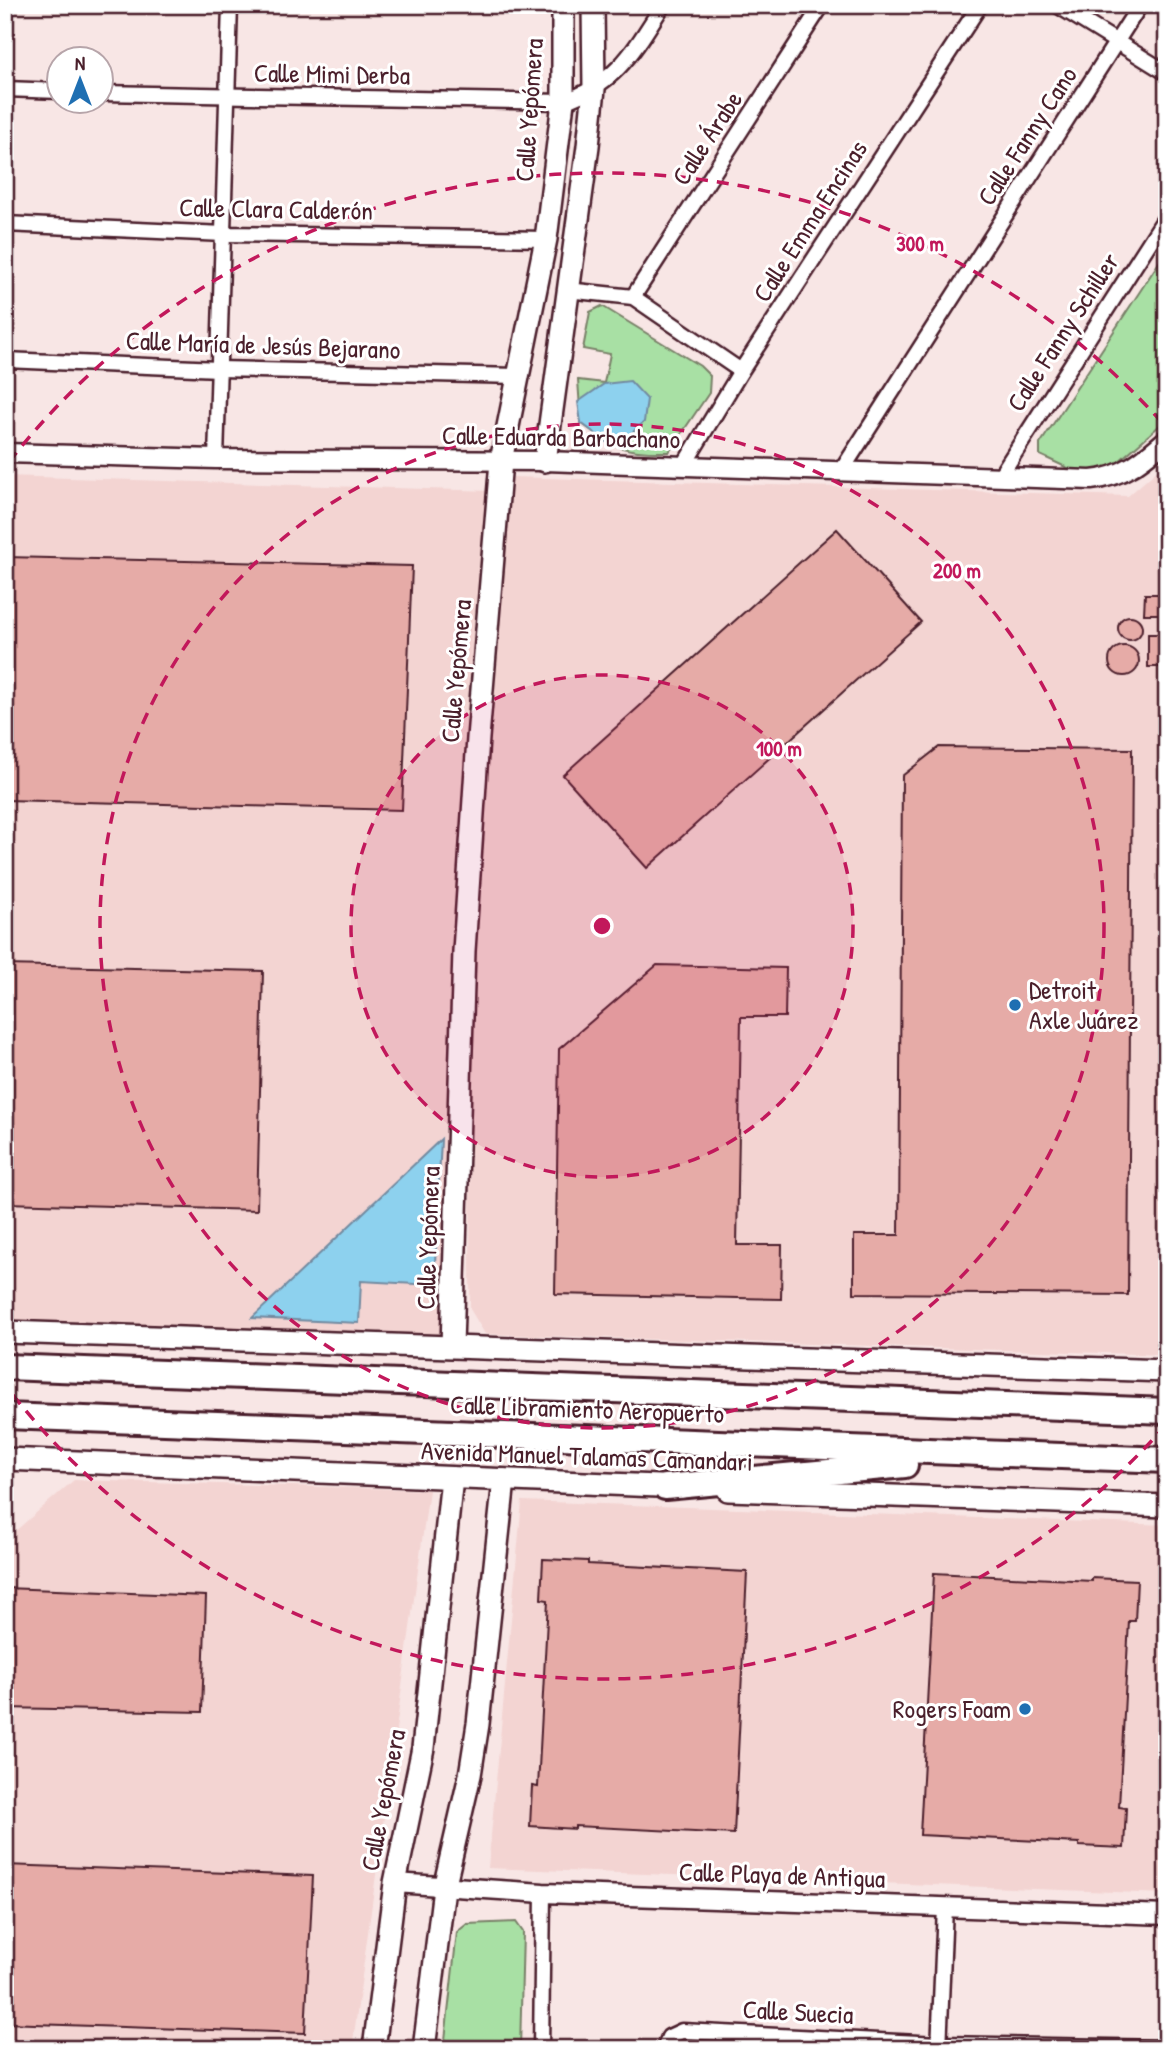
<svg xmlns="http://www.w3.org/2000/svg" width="1172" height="2054" font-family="'Patrick Hand',sans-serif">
<rect width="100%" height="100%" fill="#f8e6e5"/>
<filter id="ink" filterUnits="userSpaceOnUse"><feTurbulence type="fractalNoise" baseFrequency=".0143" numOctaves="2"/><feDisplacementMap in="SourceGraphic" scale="14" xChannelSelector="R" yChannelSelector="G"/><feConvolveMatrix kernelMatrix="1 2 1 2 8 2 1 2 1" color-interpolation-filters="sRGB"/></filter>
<g filter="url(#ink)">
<g fill="#f3d4d2">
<polygon points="1167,462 1167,1355 485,1334 470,1309 471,926 448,1339 5,1322 5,476 492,491 476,819 513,477 1128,496"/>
<polygon points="74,1480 429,1490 352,2049 5,2049 5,1540"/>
<polygon points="522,1501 1167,1525 1167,1894 488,1868"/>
</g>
<g fill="#a8e0a4" stroke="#798068" stroke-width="2">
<polygon points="1167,250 1167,419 1102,476 1089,478 1040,455 1040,444"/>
<path d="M602,306l98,60 10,10 -1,17 -40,59c-44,1 -54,-3 -88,-29l-3,-43 26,3 6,-29 -27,-5 7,-37z"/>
<polygon points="516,1922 523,1932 520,2049 444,2049 457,1932 467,1924"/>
</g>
<g fill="#8dd1ee" stroke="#728aa0" stroke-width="2">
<polygon points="630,381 647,399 644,422 625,439 607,442 581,423 578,402 604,384"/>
<polygon points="441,1139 434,1285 361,1281 359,1323 252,1318"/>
</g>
<g fill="#e6aba7" stroke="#4a1f2b" stroke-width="2">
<polygon points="837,529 921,622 647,868 563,775"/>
<polygon points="5,557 412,566 402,810 5,800"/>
<polygon points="1145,594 1166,594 1165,614 1144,614"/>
<circle cx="1130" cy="628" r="12"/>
<rect x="1148" y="634" width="19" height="33"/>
<circle cx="1124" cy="661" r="15"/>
<polygon points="939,747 1132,749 1128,1295 854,1293 854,1235 899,1235 902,776"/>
<polygon points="5,965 263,971 257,1210 5,1203"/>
<polygon points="657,965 786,968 785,1017 741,1017 737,1245 782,1245 781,1299 555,1294 559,1049"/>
<polygon points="543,1559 588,1561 588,1564 747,1572 734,1834 575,1826 575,1829 530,1826 532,1786 538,1787 548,1600 541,1599"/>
<polygon points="934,1573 1092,1581 1092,1578 1137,1580 1135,1621 1129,1621 1119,1807 1126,1808 1124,1848 1079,1846 1079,1843 920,1835"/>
<polygon points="5,1588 206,1596 202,1712 5,1708"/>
<polygon points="5,1865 313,1876 305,2033 5,2023"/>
</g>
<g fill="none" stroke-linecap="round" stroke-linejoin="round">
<defs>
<g id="minor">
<polyline points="1057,5 1167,73"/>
<polyline points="5,89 60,91"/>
<path d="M102,93l461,9c54,-19 70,-50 100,-97"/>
<polyline points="5,224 224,234 546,239"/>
<polyline points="567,290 633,297 741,371"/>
<polyline points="633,297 822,5"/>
<polyline points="5,360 219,369 519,376"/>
<polyline points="216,459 230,5"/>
<polyline points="684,465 741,371 980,5"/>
<polyline points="842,470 1140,5"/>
<polyline points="1000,476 1167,215"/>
<polyline points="541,2049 543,1893"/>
<polyline points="664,2049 669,2037 682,2031 939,2044 1167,2048"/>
<polyline points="939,2049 945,1907"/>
</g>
<g id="tertiary">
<path d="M5,453l211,6 329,2 546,19c32,-3 52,-20 76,-41"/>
<polyline points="395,1883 543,1893 1167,1915"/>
</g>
<g id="secondary">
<polyline points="545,461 588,146 594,89 593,5"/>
<polyline points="5,1332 1167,1371"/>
<polyline points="452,1346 464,951 478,738 501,461 546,239 563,102 563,5"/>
<polyline points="5,1459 682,1487"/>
<polyline points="728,1490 1167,1506"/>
<polyline points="374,2049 395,1883 423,1748 452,1478"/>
<polyline points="424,2049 444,1888 470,1775 478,1724 504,1480"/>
</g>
<g id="trunk">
<polyline points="5,1367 1167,1411"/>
<polyline points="5,1416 1167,1460"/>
<polyline points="665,1487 905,1465"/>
</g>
</defs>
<use href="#minor" stroke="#4a1f2b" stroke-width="19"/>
<use href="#tertiary" stroke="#4a1f2b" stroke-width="23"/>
<use href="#secondary" stroke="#4a1f2b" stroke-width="26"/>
<use href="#trunk" stroke="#4a1f2b" stroke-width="30"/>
<use href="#minor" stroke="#fff" stroke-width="14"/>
<use href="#tertiary" stroke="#fff" stroke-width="18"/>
<use href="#secondary" stroke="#fff" stroke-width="21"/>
<use href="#trunk" stroke="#fff" stroke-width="24"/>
</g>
</g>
<circle cx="602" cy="926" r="251" fill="#c2185b" fill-opacity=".12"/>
<g fill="none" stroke="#c2185b" stroke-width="3.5" stroke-dasharray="12 9">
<circle cx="602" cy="926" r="251"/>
<circle cx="602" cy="926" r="502"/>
<path d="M1166 1425A753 753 0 0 1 9 1390M9 462A753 753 0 0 1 1166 427"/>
</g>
<g fill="#1f6fb2" stroke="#fff" stroke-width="2.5">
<circle cx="1015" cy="1005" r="7"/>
<circle cx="1025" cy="1709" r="7"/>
</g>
<g text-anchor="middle" stroke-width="6" stroke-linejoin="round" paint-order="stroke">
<g font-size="26" fill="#4a1f2b" stroke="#fff">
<text transform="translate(332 74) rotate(1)" y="9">Calle Mimi Derba</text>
<text transform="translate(529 110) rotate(-86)" y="9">Calle Yepómera</text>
<text transform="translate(1027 136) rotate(-57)" y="9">Calle Fanny Cano</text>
<text transform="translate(707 138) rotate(-57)" y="9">Calle Árabe</text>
<text transform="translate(276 209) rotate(1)" y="9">Calle Clara Calderón</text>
<text transform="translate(810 221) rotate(-57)" y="9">Calle Emma Encinas</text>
<text transform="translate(1063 332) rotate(-57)" y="9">Calle Fanny Schiller</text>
<text transform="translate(263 345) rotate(2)" y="9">Calle María de Jesús Bejarano</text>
<text transform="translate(561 437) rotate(1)" y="9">Calle Eduarda Barbachano</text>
<text transform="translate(456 671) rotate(-85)" y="9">Calle Yepómera</text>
<text transform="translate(428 1238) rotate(-88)" y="9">Calle Yepómera</text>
<text transform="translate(587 1409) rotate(2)" y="9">Calle Libramiento Aeropuerto</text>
<text transform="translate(587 1456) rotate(2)" y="9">Avenida Manuel Talamas Camandari</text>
<text transform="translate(383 1800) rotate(-79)" y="9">Calle Yepómera</text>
<text transform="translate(782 1875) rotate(2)" y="9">Calle Playa de Antigua</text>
<text transform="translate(798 2012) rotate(3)" y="9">Calle Suecia</text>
</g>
<g font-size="26" fill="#4a1f2b" stroke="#fff" text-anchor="start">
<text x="1029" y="999">Detroit<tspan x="1029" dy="30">Axle Juárez</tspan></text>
<text x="1011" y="1718" text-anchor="end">Rogers Foam</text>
</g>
</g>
<circle cx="602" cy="926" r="10" fill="#c2185b" stroke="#fff" stroke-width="3.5"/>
<g font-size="21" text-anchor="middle" font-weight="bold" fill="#c2185b" stroke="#fff" stroke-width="6" stroke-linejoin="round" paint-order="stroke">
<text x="920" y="251">300 m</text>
<text x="957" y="578">200 m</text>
<text x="779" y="756">100 m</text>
</g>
<rect width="1172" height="2054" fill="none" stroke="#fff" stroke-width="28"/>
<rect x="14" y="14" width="1144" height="2026" fill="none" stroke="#4a1f2b" stroke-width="2.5" filter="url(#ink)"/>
<g transform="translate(80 80)"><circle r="33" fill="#ffffff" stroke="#b7a5aa" stroke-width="2"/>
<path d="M0-5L12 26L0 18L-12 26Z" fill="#1f6fb2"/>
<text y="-10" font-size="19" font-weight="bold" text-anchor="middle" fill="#4a1f2b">N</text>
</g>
</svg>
